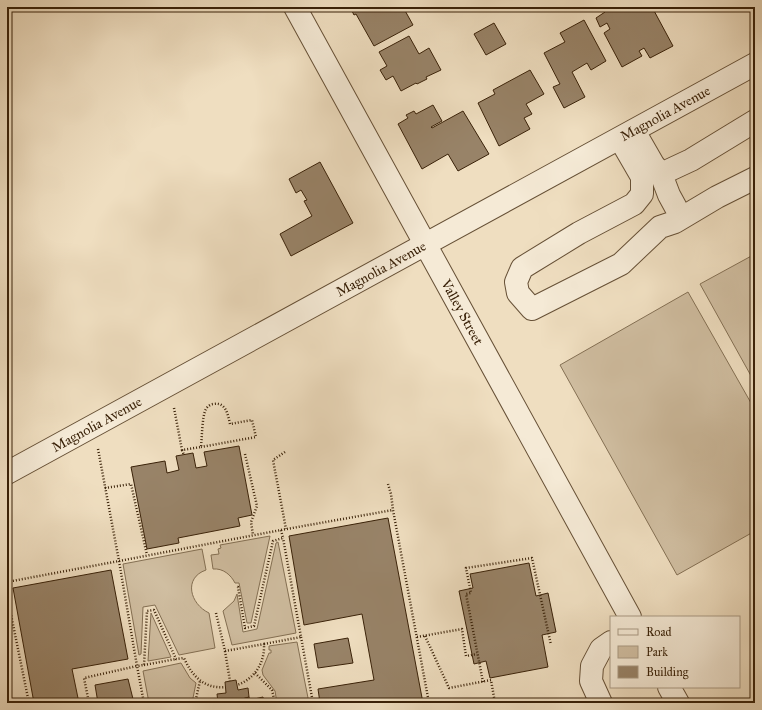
<svg xmlns="http://www.w3.org/2000/svg" width="762" height="710" font-family="'IM FELL Great Primer',serif">
<rect width="100%" height="100%" fill="#efdec0"/>
<filter id="stains"><feTurbulence type="fractalNoise" baseFrequency=".005" numOctaves="4"/><feColorMatrix values="0 0 0 0 .2 0 0 0 0 .09 0 0 0 0 .02 0 0 0 .5 -.17"/></filter>
<radialGradient id="worn" r=".72"><stop offset=".6" stop-color="#630" stop-opacity="0"/><stop offset="1" stop-color="#630" stop-opacity=".3"/></radialGradient>
<g fill="#d0bea1" stroke="#847054">
<polygon points="755,254 755,383 700,284"/>
<polygon points="688,292 755,410 755,531 677,575 560,365"/>
<path d="M270,536l-19,87h-4l-8,-40h-4c-4,-8 -12,-15 -22,-14l-2,-14 8,-1 -1,-5 3,-1 -1,-3z"/>
<polygon points="278,542 296,633 232,645 223,611 234,601 237,594 243,632 257,629 276,543"/>
<path d="M202,549l4,21c-23,8 -16,34 3,43l6,35 -36,7 -24,-50 -12,2 -2,47 -2,1 -16,-91z"/>
<polygon points="151,613 171,657 148,661"/>
<polygon points="297,642 309,703 277,703 275,691 263,675 262,670 269,653 271,653 271,650 269,650 269,646"/>
<polygon points="181,663 190,678 196,683 192,703 149,703 143,671"/>
</g>
<g fill="#988368" stroke="#392108">
<polygon points="350,7 387,7 388,8 391,7 403,7 413,25 374,46 356,14 354,15"/>
<polygon points="603,7 652,7 673,46 650,58 644,48 639,51 642,56 622,67 604,33 610,29 607,23 600,27 596,18 605,12"/>
<polygon points="584,20 606,61 591,70 587,63 572,72 585,97 564,108 553,87 560,84 544,53 565,42 560,33"/>
<polygon points="494,23 506,44 486,55 474,34"/>
<polygon points="409,36 419,54 429,48 441,70 426,77 427,79 417,84 416,83 401,91 393,76 386,80 380,70 387,66 379,52"/>
<polygon points="530,70 544,94 526,104 532,114 524,118 530,129 499,146 478,103 495,94 493,90"/>
<polygon points="433,105 442,121 431,127 432,128 463,111 489,154 458,171 448,154 422,169 398,124 408,118 406,115 414,111 416,114"/>
<polygon points="320,162 353,223 291,256 280,234 312,216 304,201 307,200 301,190 296,193 289,179"/>
<polygon points="239,446 252,515 238,518 240,526 178,538 179,543 147,549 131,467 165,461 167,473 179,470 176,456 193,453 196,468 207,466 204,452"/>
<polygon points="388,518 423,703 320,703 318,689 374,680 362,614 304,625 289,536"/>
<polygon points="529,563 536,596 548,593 556,632 542,635 548,667 490,678 486,661 474,664 459,591 473,588 470,574"/>
<polygon points="111,570 128,659 72,669 79,703 34,703 13,588"/>
<polygon points="348,638 353,663 318,668 314,644"/>
<polygon points="128,679 134,703 98,703 95,685"/>
<polygon points="236,680 238,690 248,688 249,697 229,703 228,701 218,703 217,694 226,693 225,682"/>
<polygon points="249,697 250,700 263,697 264,703 229,703"/>
</g>
<g fill="none" stroke-linecap="round" stroke-linejoin="round">
<defs>
<g id="minor">
<path id="s1" d="M295,7l335,610"/>
<polyline points="634,131 653,164 661,174 691,160 755,121"/>
<polyline points="620,139 642,177 642,194 634,204 579,233 522,268 516,282 518,293 532,309 621,264 660,227 675,222 717,197 755,178"/>
<polyline points="661,174 669,195 681,217"/>
<path id="s2" d="M7,473l748,-409"/>
<polyline points="669,687 678,703"/>
<polyline points="601,703 591,681 592,666 601,649 611,642"/>
</g>
</defs>
<use href="#minor" stroke="#665036" stroke-width="24"/>
<g stroke="#392108" stroke-width="2.5" stroke-dasharray="1 2" stroke-linecap="butt">
<path d="M174,408l8,42 19,-3c1,-9 1,-31 5,-38 2,-3 5,-5 8,-5 12,-2 14,11 16,20l22,-4 4,17 -55,10"/>
<polyline points="98,449 119,561 281,530 283,538 273,541 254,626 245,628 238,587 236,587"/>
<polyline points="182,450 184,455"/>
<polyline points="285,452 273,460 286,529"/>
<polyline points="245,454 257,506 251,522 253,535"/>
<polyline points="388,484 391,494 393,510"/>
<polyline points="105,488 131,484 147,555"/>
<polyline points="281,530 393,510 429,703"/>
<path d="M7,582l112,-21 18,105 7,-1 3,-54 7,-1 22,49 8,-1c8,18 20,31 41,29"/>
<polyline points="7,595 29,703"/>
<path d="M216,613l9,38 39,-7c1,18 -9,35 -27,41"/>
<polyline points="425,636 449,688 491,680 495,703"/>
<polyline points="301,637 313,703"/>
<polyline points="417,637 462,629 466,656 477,654"/>
<polyline points="264,644 301,637 283,538"/>
<polyline points="225,651 230,681"/>
<polyline points="144,665 176,659"/>
<polyline points="255,673 272,690 275,703"/>
<polyline points="483,682 466,594 471,593 466,568 532,558 551,645"/>
<polyline points="89,703 84,678 137,666 144,703"/>
<polyline points="195,703 200,681"/>
</g>
<use href="#minor" stroke="#f5ead6" stroke-width="22"/>
</g>
<g text-anchor="middle" stroke-width="3.5" stroke-linejoin="round" paint-order="stroke">
<g font-size="14" fill="#392108" stroke="#f5ead6">
<text dy="5" stroke="none"><textPath href="#s2" startOffset="750">Magnolia Avenue</textPath></text>
<text dy="5" stroke="none"><textPath href="#s2" startOffset="426">Magnolia Avenue</textPath></text>
<text dy="5" stroke="none"><textPath href="#s1" startOffset="348">Valley Street</textPath></text>
<text dy="5" stroke="none"><textPath href="#s2" startOffset="102">Magnolia Avenue</textPath></text>
</g>
</g>
<rect width="762" height="710" fill="none" stroke="#efdec0" stroke-width="24"/>
<rect x="8" y="8" width="746" height="694" fill="none" stroke="#392108" stroke-width="2"/>
<rect x="12" y="12" width="738" height="686" fill="none" stroke="#392108"/>
<rect x="610" y="616" width="130" height="72" fill="#f5ead6" stroke="#aa9a84"/>
<rect x="618" y="629" width="20" height="6" fill="#f5ead6" stroke="#aa9a84"/>
<text x="646" y="636" font-size="12" fill="#392108">Road</text>
<rect x="618" y="646" width="20" height="12" fill="#d0bea1" stroke="#aa9a84"/>
<text x="646" y="656" font-size="12" fill="#392108">Park</text>
<rect x="618" y="666" width="20" height="12" fill="#988368" stroke="#aa9a84"/>
<text x="646" y="676" font-size="12" fill="#392108">Building</text>
<rect width="100%" height="100%" filter="url(#stains)"/>
<rect width="100%" height="100%" fill="url(#worn)"/>
</svg>
